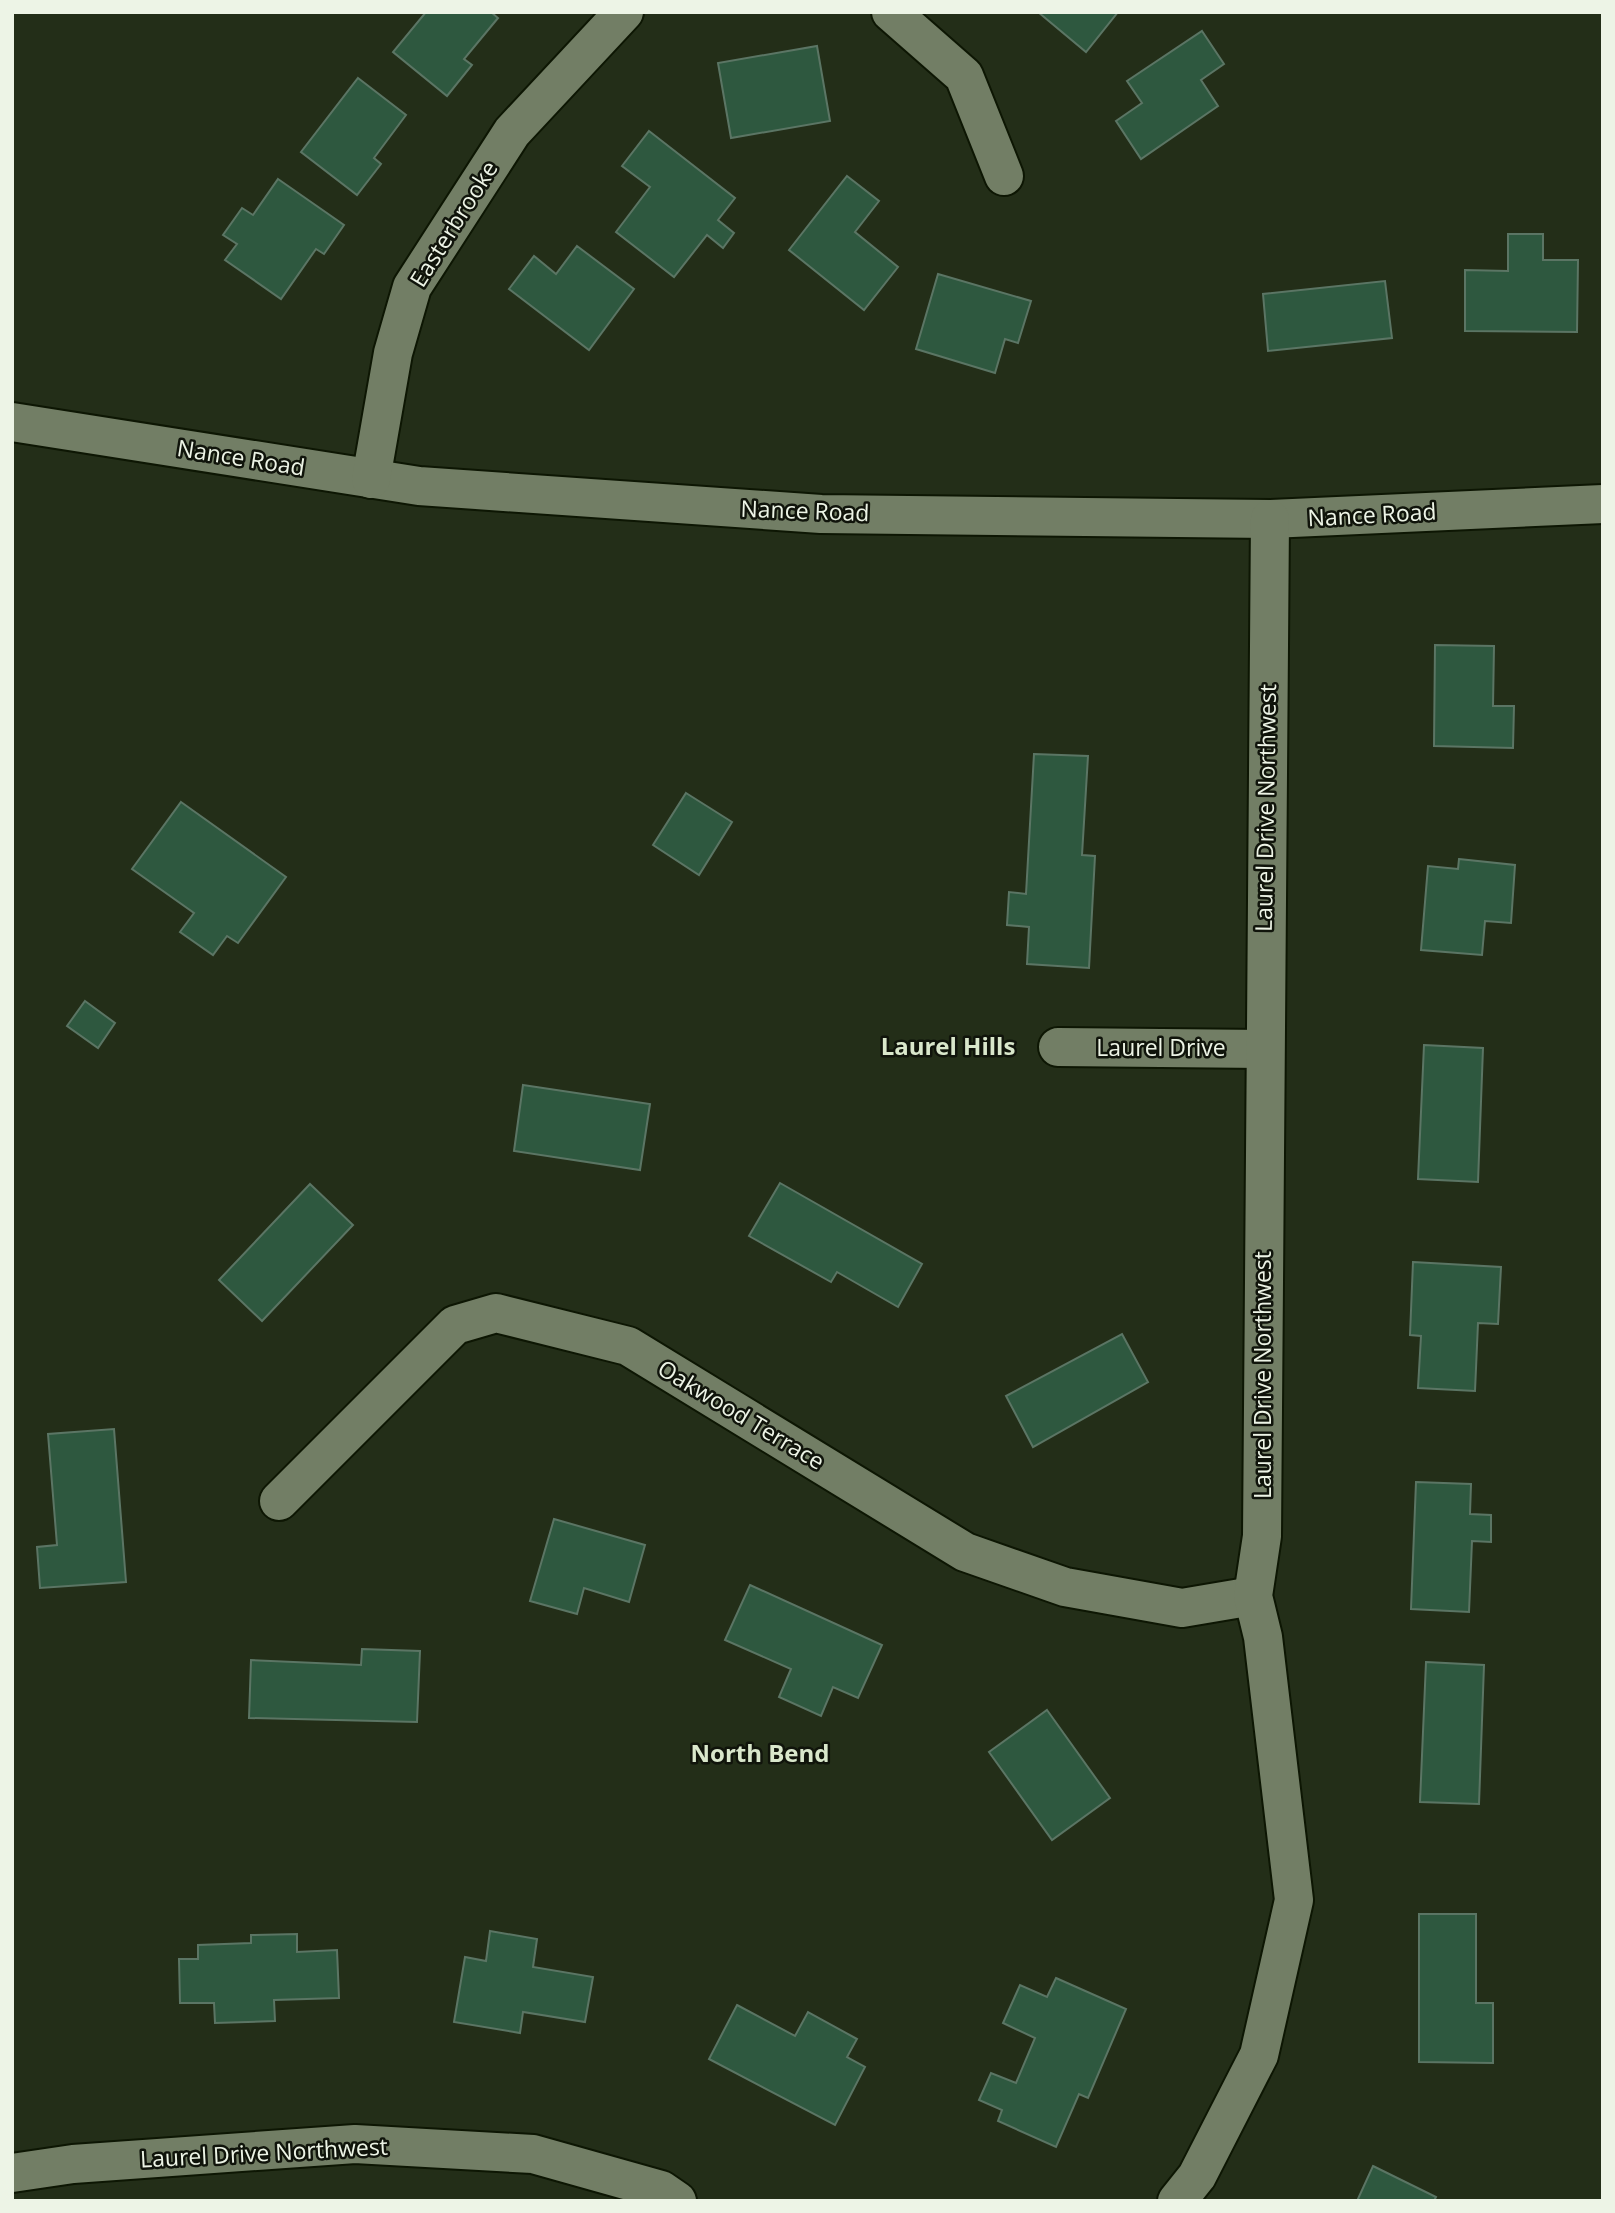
<svg xmlns="http://www.w3.org/2000/svg" width="1615" height="2213" font-family="'Open Sans',sans-serif">
<rect width="100%" height="100%" fill="#232e18"/>
<g fill="#2e583f" stroke="#5b7564" stroke-width="2">
<polygon points="426,12 491,12 498,18 464,59 472,65 447,96 393,52"/>
<polygon points="1038,12 1118,12 1086,52"/>
<polygon points="1202,31 1224,64 1201,80 1218,106 1141,159 1116,121 1142,103 1127,81"/>
<polygon points="817,46 830,121 731,138 718,63"/>
<polygon points="358,78 406,115 374,158 381,164 357,195 301,152"/>
<polygon points="649,131 735,198 718,220 734,233 723,248 707,235 674,277 616,232 650,187 622,166"/>
<polygon points="847,176 879,201 855,232 898,267 864,310 789,250"/>
<polygon points="278,179 344,225 324,254 316,249 281,299 225,260 237,244 223,235 242,208 253,215"/>
<polygon points="1508,234 1543,234 1543,260 1578,260 1577,332 1465,331 1465,270 1508,271"/>
<polygon points="577,246 634,289 589,350 509,289 534,256 556,274"/>
<polygon points="938,274 1031,301 1018,343 1005,339 995,373 916,349"/>
<polygon points="1385,281 1392,338 1268,351 1263,294"/>
<polygon points="1435,645 1494,646 1493,706 1514,706 1513,748 1434,746"/>
<polygon points="1034,754 1088,756 1082,855 1095,856 1089,968 1027,964 1029,927 1007,925 1009,892 1026,894"/>
<polygon points="686,793 732,822 699,875 653,845"/>
<polygon points="181,802 286,877 238,943 227,936 213,955 180,932 194,913 132,869"/>
<polygon points="1459,859 1515,865 1511,923 1485,921 1482,955 1421,950 1428,866 1458,869"/>
<polygon points="85,1001 115,1023 98,1048 67,1026"/>
<polygon points="1424,1045 1483,1048 1478,1182 1418,1179"/>
<polygon points="523,1085 650,1104 640,1170 514,1151"/>
<polygon points="780,1183 922,1264 898,1307 837,1272 831,1282 749,1236"/>
<polygon points="310,1184 353,1225 262,1321 219,1280"/>
<polygon points="1413,1262 1501,1267 1498,1324 1478,1323 1475,1391 1418,1388 1421,1336 1410,1335"/>
<polygon points="1122,1334 1148,1382 1033,1447 1006,1396"/>
<polygon points="114,1429 126,1582 40,1588 37,1547 57,1545 48,1434"/>
<polygon points="1416,1482 1471,1484 1470,1514 1491,1515 1491,1542 1472,1541 1469,1612 1411,1609"/>
<polygon points="554,1519 645,1545 629,1602 584,1588 577,1614 530,1601"/>
<polygon points="750,1585 882,1645 858,1698 833,1687 821,1716 779,1697 791,1669 725,1640"/>
<polygon points="362,1649 420,1651 417,1722 249,1718 251,1660 361,1665"/>
<polygon points="1426,1662 1484,1665 1479,1804 1420,1802"/>
<polygon points="1047,1710 1110,1798 1052,1840 989,1752"/>
<polygon points="1419,1914 1476,1914 1476,2003 1493,2003 1493,2063 1419,2062"/>
<polygon points="490,1931 537,1939 533,1967 593,1977 585,2022 523,2012 520,2033 454,2022 465,1957 486,1961"/>
<polygon points="297,1934 297,1952 337,1950 339,1998 274,2000 275,2021 215,2023 214,2003 180,2003 179,1959 198,1959 198,1945 251,1943 251,1935"/>
<polygon points="1056,1978 1126,2009 1088,2098 1079,2094 1056,2147 998,2121 1002,2110 979,2100 991,2073 1016,2083 1035,2038 1003,2023 1020,1985 1047,1997"/>
<polygon points="737,2005 795,2036 808,2012 857,2039 847,2057 865,2067 835,2125 709,2059"/>
<polygon points="1373,2166 1436,2197 1434,2201 1357,2201"/>
</g>
<g fill="none" stroke-linecap="round" stroke-linejoin="round">
<defs>
<g id="minor">
<polyline points="891,12 964,76 1004,176"/>
<polyline points="12,422 419,486 821,514 1270,519 1603,504"/>
<polyline points="371,479 393,353 412,287 512,132 624,12"/>
<polyline points="1058,1047 1264,1049"/>
<polyline points="279,1501 455,1325 496,1313 628,1346 965,1552 1065,1587 1182,1608 1253,1596"/>
<polyline points="12,2173 73,2164 355,2144 533,2154 661,2190 677,2201"/>
<polyline points="1177,2201 1197,2176 1259,2055 1294,1900 1263,1637 1253,1596 1262,1536 1270,519"/>
</g>
</defs>
<use href="#minor" stroke="#0d1603" stroke-width="42"/>
<use href="#minor" stroke="#727e65" stroke-width="38"/>
</g>
<g text-anchor="middle" stroke-width="5" stroke-linejoin="round" paint-order="stroke">
<g font-size="23" fill="#edf4e6" stroke="#10140b">
<text transform="translate(454 224) rotate(-58)" y="8">Easterbrooke</text>
<text transform="translate(241 458) rotate(9)" y="8">Nance Road</text>
<text transform="translate(805 511) rotate(2)" y="8">Nance Road</text>
<text transform="translate(1372 515) rotate(-3)" y="8">Nance Road</text>
<text transform="translate(1266 808) rotate(-89)" y="8">Laurel Drive Northwest</text>
<text x="1161" y="1056">Laurel Drive</text>
<text transform="translate(1263 1375) rotate(-90)" y="8">Laurel Drive Northwest</text>
<text transform="translate(741 1415) rotate(31)" y="8">Oakwood Terrace</text>
<text transform="translate(264 2153) rotate(-3)" y="8">Laurel Drive Northwest</text>
</g>
<g font-size="24" font-weight="bold" fill="#d9e7cb" stroke="#10140b">
<text x="948" y="1055">Laurel Hills</text>
<text x="760" y="1762">North Bend</text>
</g>
</g>
<rect width="1615" height="2213" fill="none" stroke="#edf4e6" stroke-width="28"/>
</svg>
